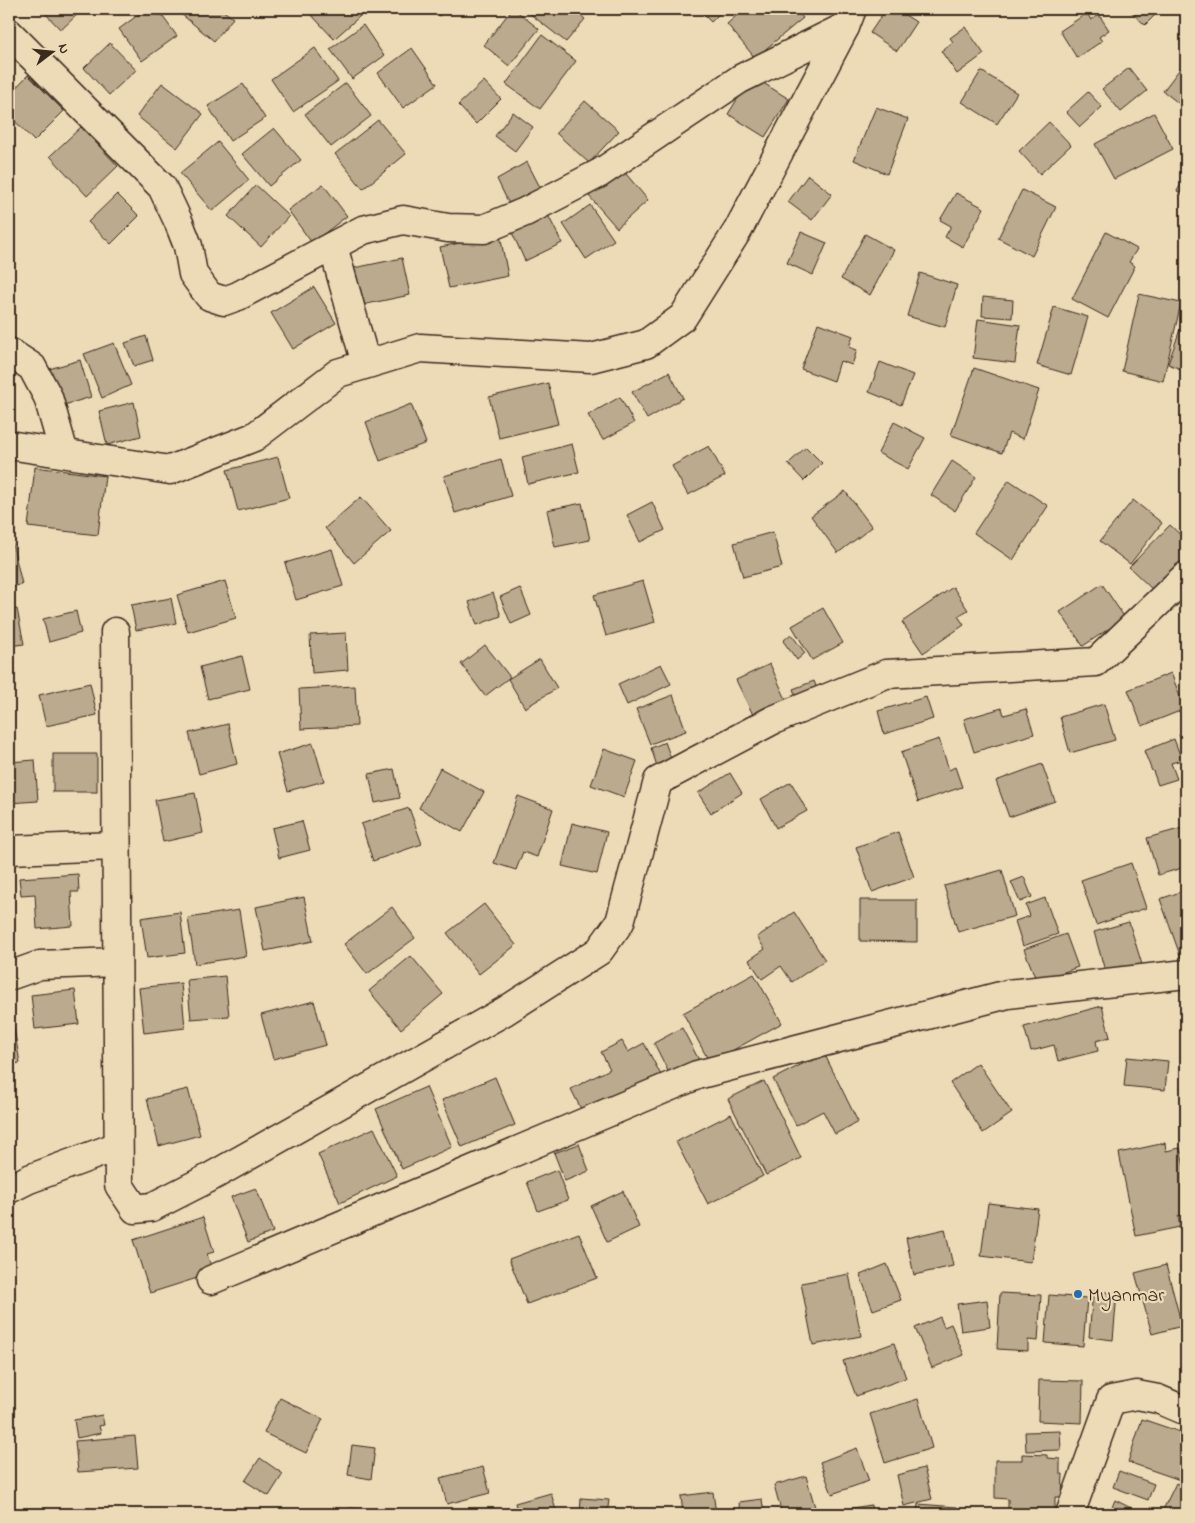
<svg xmlns="http://www.w3.org/2000/svg" width="1195" height="1523" font-family="'Indie Flower',sans-serif">
<rect width="100%" height="100%" fill="#eddbb8"/>
<filter id="ink" filterUnits="userSpaceOnUse"><feTurbulence type="fractalNoise" baseFrequency=".02" numOctaves="2"/><feDisplacementMap in="SourceGraphic" scale="10" xChannelSelector="R" yChannelSelector="G"/><feConvolveMatrix kernelMatrix="1 2 1 2 8 2 1 2 1" color-interpolation-filters="sRGB"/></filter>
<g filter="url(#ink)">
<g fill="#bbaa8d" stroke="#3b2a1e">
<polygon points="41,9 83,9 61,30"/>
<polygon points="146,9 157,9 177,36 142,61 119,29"/>
<polygon points="175,9 221,9 233,18 214,41"/>
<polygon points="306,9 368,9 334,39"/>
<polygon points="433,9 447,9 439,16"/>
<polygon points="512,9 514,9 539,29 509,66 484,45"/>
<polygon points="524,9 573,9 585,19 566,42"/>
<polygon points="698,9 724,9 711,22"/>
<polygon points="744,9 795,9 803,18 755,58 727,24"/>
<polygon points="886,9 896,9 916,22 897,51 870,33"/>
<polygon points="914,9 925,9 921,14"/>
<polygon points="1128,9 1161,9 1145,25"/>
<polygon points="1087,13 1091,20 1099,15 1109,30 1099,37 1102,41 1077,58 1060,31"/>
<polygon points="363,25 384,56 352,79 330,49"/>
<polygon points="965,27 984,54 957,74 941,51 953,42 950,38"/>
<polygon points="542,35 576,61 540,109 506,84"/>
<polygon points="110,43 136,70 109,95 84,68"/>
<polygon points="315,48 338,81 293,112 271,79"/>
<polygon points="412,48 437,84 403,108 378,73"/>
<polygon points="1185,62 1186,63 1186,109 1163,91"/>
<polygon points="1129,68 1147,91 1121,112 1102,89"/>
<polygon points="981,71 1017,93 997,124 962,102"/>
<polygon points="28,75 64,111 34,141 9,115 9,95"/>
<polygon points="752,76 789,99 765,137 728,114"/>
<polygon points="484,81 501,99 476,124 458,105"/>
<polygon points="162,83 203,114 177,148 137,116"/>
<polygon points="346,83 371,116 331,147 305,114"/>
<polygon points="243,84 265,118 230,141 208,106"/>
<polygon points="1088,92 1102,107 1080,127 1066,112"/>
<polygon points="585,101 619,131 589,163 556,133"/>
<polygon points="876,107 908,119 887,174 854,160"/>
<polygon points="513,112 533,127 515,151 495,136"/>
<polygon points="1154,113 1173,149 1114,179 1095,144"/>
<polygon points="378,120 406,154 363,189 335,154"/>
<polygon points="1049,122 1071,145 1040,174 1019,151"/>
<polygon points="81,127 118,166 87,196 50,156"/>
<polygon points="274,128 301,160 269,186 242,154"/>
<polygon points="218,142 249,180 212,211 180,173"/>
<polygon points="527,162 541,189 510,206 497,179"/>
<polygon points="621,168 648,200 617,228 589,196"/>
<polygon points="808,175 832,194 812,220 788,202"/>
<polygon points="1186,176 1186,197 1177,191"/>
<polygon points="323,184 347,216 312,243 288,210"/>
<polygon points="256,185 289,216 261,247 228,216"/>
<polygon points="1022,190 1056,207 1032,256 998,238"/>
<polygon points="956,193 984,208 963,247 945,237 951,226 940,220"/>
<polygon points="117,194 139,216 111,244 88,222"/>
<polygon points="590,205 614,240 586,259 563,224"/>
<polygon points="546,211 562,243 525,261 510,228"/>
<polygon points="801,232 827,243 813,275 787,263"/>
<polygon points="1106,232 1137,249 1129,262 1135,266 1108,318 1072,299"/>
<polygon points="865,234 894,250 870,295 841,279"/>
<polygon points="500,235 508,276 449,288 440,247"/>
<polygon points="9,257 14,261 9,267"/>
<polygon points="402,258 410,295 362,305 354,268"/>
<polygon points="920,273 957,285 945,327 907,316"/>
<polygon points="1186,281 1186,294 1182,293"/>
<polygon points="314,287 336,323 293,349 271,313"/>
<polygon points="1139,294 1181,303 1163,381 1122,371"/>
<polygon points="983,297 1013,300 1012,318 982,316"/>
<polygon points="1054,307 1088,317 1071,375 1037,365"/>
<polygon points="1186,312 1186,371 1168,364"/>
<polygon points="978,319 1020,325 1015,363 973,358"/>
<polygon points="818,323 853,336 849,347 857,350 852,365 840,361 834,381 801,369"/>
<polygon points="146,336 153,360 134,366 125,343"/>
<polygon points="114,343 131,385 102,398 84,354"/>
<polygon points="80,360 91,397 61,406 49,369"/>
<polygon points="880,362 913,375 901,405 869,392"/>
<polygon points="974,368 1039,390 1023,439 1009,433 1002,453 951,435"/>
<polygon points="669,372 683,398 647,419 632,392"/>
<polygon points="548,383 558,424 499,438 489,397"/>
<polygon points="620,397 634,423 603,440 588,415"/>
<polygon points="134,402 141,436 107,445 99,411"/>
<polygon points="411,404 426,443 380,461 366,422"/>
<polygon points="894,422 925,438 908,469 878,453"/>
<polygon points="572,444 579,472 528,484 522,457"/>
<polygon points="709,446 725,476 688,495 672,466"/>
<polygon points="806,447 822,463 804,481 788,464"/>
<polygon points="278,457 289,498 238,511 227,470"/>
<polygon points="501,459 511,496 455,513 444,476"/>
<polygon points="952,461 976,477 955,511 931,495"/>
<polygon points="35,467 105,476 98,535 28,527"/>
<polygon points="1009,480 1048,506 1013,560 974,533"/>
<polygon points="845,491 872,527 838,553 811,516"/>
<polygon points="361,497 391,531 354,563 325,528"/>
<polygon points="1133,500 1162,523 1130,564 1100,541"/>
<polygon points="652,502 665,530 640,542 627,515"/>
<polygon points="582,503 590,540 555,547 547,510"/>
<polygon points="1170,525 1186,540 1186,560 1155,592 1129,567"/>
<polygon points="773,532 782,567 743,577 734,543"/>
<polygon points="12,542 22,584 9,588 9,543"/>
<polygon points="332,549 343,586 296,600 285,563"/>
<polygon points="225,581 236,618 188,632 177,595"/>
<polygon points="643,581 655,622 606,636 594,595"/>
<polygon points="1102,584 1125,618 1083,646 1060,612"/>
<polygon points="953,587 968,610 958,616 964,625 923,653 902,622"/>
<polygon points="520,588 531,615 511,624 500,597"/>
<polygon points="493,593 501,616 477,625 469,602"/>
<polygon points="171,598 176,623 136,630 131,605"/>
<polygon points="823,608 843,643 812,660 792,626"/>
<polygon points="17,609 24,644 9,646 9,610"/>
<polygon points="76,611 81,633 49,642 43,619"/>
<polygon points="346,633 348,670 312,673 310,635"/>
<polygon points="791,634 805,653 797,660 783,641"/>
<polygon points="485,645 510,677 485,696 461,664"/>
<polygon points="242,656 250,689 208,699 200,667"/>
<polygon points="540,659 557,688 525,708 508,679"/>
<polygon points="661,664 671,684 627,705 618,684"/>
<polygon points="770,664 789,706 756,721 736,680"/>
<polygon points="1171,673 1185,709 1142,726 1128,690"/>
<polygon points="814,681 819,694 798,702 793,689"/>
<polygon points="90,683 97,715 46,726 39,695"/>
<polygon points="355,686 357,726 301,729 299,689"/>
<polygon points="673,695 686,731 650,744 636,709"/>
<polygon points="926,697 933,719 884,734 878,711"/>
<polygon points="1104,704 1115,740 1070,753 1060,717"/>
<polygon points="1002,708 1004,715 1026,709 1034,734 974,752 964,719"/>
<polygon points="228,724 237,764 199,774 189,733"/>
<polygon points="1186,732 1186,751 1179,735"/>
<polygon points="939,739 949,770 955,767 962,787 918,802 901,752"/>
<polygon points="1174,739 1182,760 1171,763 1177,779 1158,785 1153,771 1152,771 1144,751"/>
<polygon points="665,742 673,764 658,769 651,748"/>
<polygon points="313,743 324,781 288,791 277,754"/>
<polygon points="604,749 637,761 624,797 591,785"/>
<rect x="53" y="754" width="44" height="38"/>
<polygon points="35,760 38,801 9,803 9,762"/>
<polygon points="1042,764 1055,801 1009,817 996,781"/>
<polygon points="440,768 484,792 462,832 419,808"/>
<polygon points="394,769 400,798 375,803 369,774"/>
<polygon points="730,773 742,793 711,813 698,793"/>
<polygon points="791,782 807,811 776,828 761,799"/>
<polygon points="195,793 203,833 163,842 155,800"/>
<polygon points="518,796 553,809 537,857 523,852 516,870 494,863"/>
<polygon points="409,808 422,844 373,861 361,824"/>
<polygon points="302,821 310,850 279,858 272,828"/>
<polygon points="572,823 607,832 597,874 562,866"/>
<polygon points="1186,827 1186,867 1158,875 1147,838"/>
<polygon points="898,832 914,877 872,892 856,847"/>
<polygon points="1131,863 1146,908 1096,925 1081,880"/>
<polygon points="1002,870 1015,916 958,932 944,886"/>
<polygon points="78,874 79,892 71,892 73,926 37,929 35,894 21,895 19,878"/>
<polygon points="1024,877 1032,897 1020,902 1011,882"/>
<polygon points="1186,890 1186,956 1181,958 1160,899"/>
<polygon points="304,897 313,941 265,951 256,907"/>
<polygon points="1045,898 1058,934 1023,946 1015,921 1030,916 1026,905"/>
<polygon points="860,900 917,900 917,942 860,941"/>
<polygon points="484,904 516,945 479,974 447,933"/>
<polygon points="392,907 415,938 367,974 344,944"/>
<polygon points="239,910 246,956 195,964 188,918"/>
<polygon points="180,912 185,953 147,958 141,918"/>
<polygon points="794,912 825,960 792,982 781,966 762,979 749,960 765,949 757,937"/>
<polygon points="1129,922 1143,968 1107,978 1094,932"/>
<polygon points="1066,934 1078,967 1037,982 1024,949"/>
<polygon points="411,956 443,994 401,1029 369,991"/>
<polygon points="754,974 782,1023 710,1063 683,1013"/>
<polygon points="225,976 229,1016 191,1019 187,980"/>
<polygon points="181,983 185,1028 144,1033 139,988"/>
<polygon points="75,990 79,1024 35,1029 31,995"/>
<polygon points="314,1001 326,1045 273,1059 261,1015"/>
<polygon points="1102,1006 1110,1037 1096,1041 1098,1051 1058,1061 1054,1045 1031,1051 1024,1027"/>
<polygon points="13,1022 20,1063 9,1065 9,1023"/>
<polygon points="682,1028 700,1062 671,1077 654,1043"/>
<polygon points="622,1041 628,1052 644,1043 662,1077 585,1117 571,1089 610,1069 601,1052"/>
<polygon points="824,1053 858,1122 835,1134 823,1111 796,1125 773,1079"/>
<polygon points="1127,1057 1168,1061 1165,1090 1124,1086"/>
<polygon points="978,1063 1012,1113 983,1133 950,1083"/>
<polygon points="495,1077 515,1125 462,1147 442,1100"/>
<polygon points="764,1081 801,1158 766,1175 728,1099"/>
<polygon points="426,1087 452,1147 402,1169 376,1109"/>
<polygon points="188,1089 200,1135 159,1146 147,1099"/>
<polygon points="731,1114 763,1176 708,1204 676,1142"/>
<polygon points="374,1128 397,1176 340,1203 318,1154"/>
<polygon points="1165,1143 1166,1151 1180,1148 1184,1166 1186,1165 1186,1214 1178,1216 1180,1227 1136,1236 1119,1153"/>
<polygon points="579,1144 589,1171 565,1181 554,1153"/>
<polygon points="557,1170 568,1200 538,1211 527,1182"/>
<polygon points="256,1188 273,1232 248,1242 231,1197"/>
<polygon points="623,1191 639,1227 607,1242 591,1206"/>
<polygon points="988,1203 1038,1209 1031,1262 981,1256"/>
<polygon points="203,1217 214,1252 207,1254 213,1273 150,1293 133,1240"/>
<polygon points="945,1229 953,1266 914,1275 906,1238"/>
<polygon points="579,1233 597,1278 527,1304 509,1259"/>
<polygon points="887,1264 901,1300 873,1310 860,1275"/>
<polygon points="1166,1265 1182,1326 1152,1334 1135,1273"/>
<polygon points="849,1274 861,1336 813,1345 801,1283"/>
<polygon points="1093,1291 1117,1293 1113,1340 1089,1337"/>
<polygon points="1000,1293 1041,1295 1038,1341 1028,1340 1028,1351 997,1349"/>
<polygon points="1049,1295 1087,1298 1083,1346 1045,1343"/>
<polygon points="987,1300 990,1327 961,1331 957,1304"/>
<polygon points="940,1317 944,1327 951,1324 964,1355 932,1368 915,1328"/>
<polygon points="894,1343 906,1378 856,1396 843,1361"/>
<polygon points="1039,1380 1083,1381 1082,1423 1038,1421"/>
<polygon points="280,1398 323,1419 306,1453 264,1433"/>
<polygon points="918,1399 932,1448 885,1463 870,1414"/>
<polygon points="102,1415 104,1425 99,1426 101,1433 77,1438 74,1420"/>
<polygon points="1142,1419 1186,1434 1186,1482 1128,1462"/>
<polygon points="1060,1431 1061,1450 1026,1451 1025,1432"/>
<polygon points="135,1436 138,1468 78,1472 75,1441"/>
<polygon points="352,1445 375,1448 371,1479 348,1475"/>
<polygon points="857,1448 869,1481 832,1494 820,1462"/>
<polygon points="1022,1454 1047,1455 1047,1458 1060,1459 1060,1474 1063,1474 1062,1497 1055,1497 1055,1514 1008,1514 1008,1499 995,1498 995,1460 1022,1460"/>
<polygon points="260,1458 283,1474 269,1496 245,1481"/>
<polygon points="483,1467 490,1493 447,1504 440,1478"/>
<polygon points="924,1468 932,1499 904,1506 897,1475"/>
<polygon points="1119,1471 1154,1484 1148,1500 1113,1487"/>
<polygon points="806,1476 817,1514 782,1514 774,1485"/>
<polygon points="1176,1483 1186,1488 1186,1514 1161,1514"/>
<polygon points="713,1492 716,1514 683,1514 681,1496"/>
<polygon points="551,1493 557,1514 518,1514 515,1503"/>
<polygon points="581,1498 609,1500 607,1514 580,1514"/>
<polygon points="762,1499 764,1514 740,1514 739,1502"/>
<polygon points="1115,1500 1143,1514 1109,1514"/>
<polygon points="918,1504 957,1507 956,1514 917,1514"/>
<polygon points="871,1505 872,1514 848,1514 847,1509"/>
<polygon points="350,1508 381,1511 381,1514 350,1514"/>
</g>
<g fill="none" stroke-linecap="round" stroke-linejoin="round">
<defs>
<g id="minor">
<polyline points="9,33 162,187 179,223 188,246 193,274 209,296 224,301 238,296 363,230 403,220 448,228 484,229 525,212 600,173 740,79 845,27"/>
<polyline points="333,246 366,364"/>
<polyline points="9,352 32,367 48,397 64,453"/>
<polyline points="9,445 170,470 254,437 338,373 420,348 591,358 646,344 683,317 738,230 845,27 852,9"/>
<polyline points="115,632 119,1185 135,1209 152,1207 207,1179 505,1011 599,951 620,922 658,781 773,720 886,674 1096,662 1186,576"/>
<polyline points="9,850 116,846"/>
<polyline points="9,976 40,965 117,962"/>
<polyline points="9,1189 29,1179 118,1146"/>
<polyline points="211,1280 697,1075 1008,994 1186,974"/>
<polyline points="1070,1514 1111,1400 1137,1395 1158,1399 1186,1411"/>
</g>
</defs>
<use href="#minor" stroke="#3b2a1e" stroke-width="31"/>
<use href="#minor" stroke="#eddbb8" stroke-width="28"/>
</g>
</g>
<circle fill="#1f6fb2" stroke="#eddbb8" stroke-width="2" cx="1078" cy="1294" r="5"/>
<g text-anchor="middle" stroke-width="4.5" stroke-linejoin="round" paint-order="stroke">
<g font-size="20" fill="#3b2a1e" stroke="#eddbb8" text-anchor="start">
<text x="1088" y="1301">Myanmar</text>
</g>
</g>
<rect width="1195" height="1523" fill="none" stroke="#eddbb8" stroke-width="30"/>
<rect x="15" y="15" width="1165" height="1493" fill="none" stroke="#3b2a1e" stroke-width="2" filter="url(#ink)"/>
<g transform="translate(52 52) rotate(74)" stroke="#eddbb8" stroke-width="4" paint-order="stroke">
<path d="M0-4L9 19L0 12L-9 19Z" fill="#3b2a1e"/>
<text y="-8" font-size="14" font-weight="bold" text-anchor="middle" fill="#3b2a1e">N</text>
</g>
</svg>
